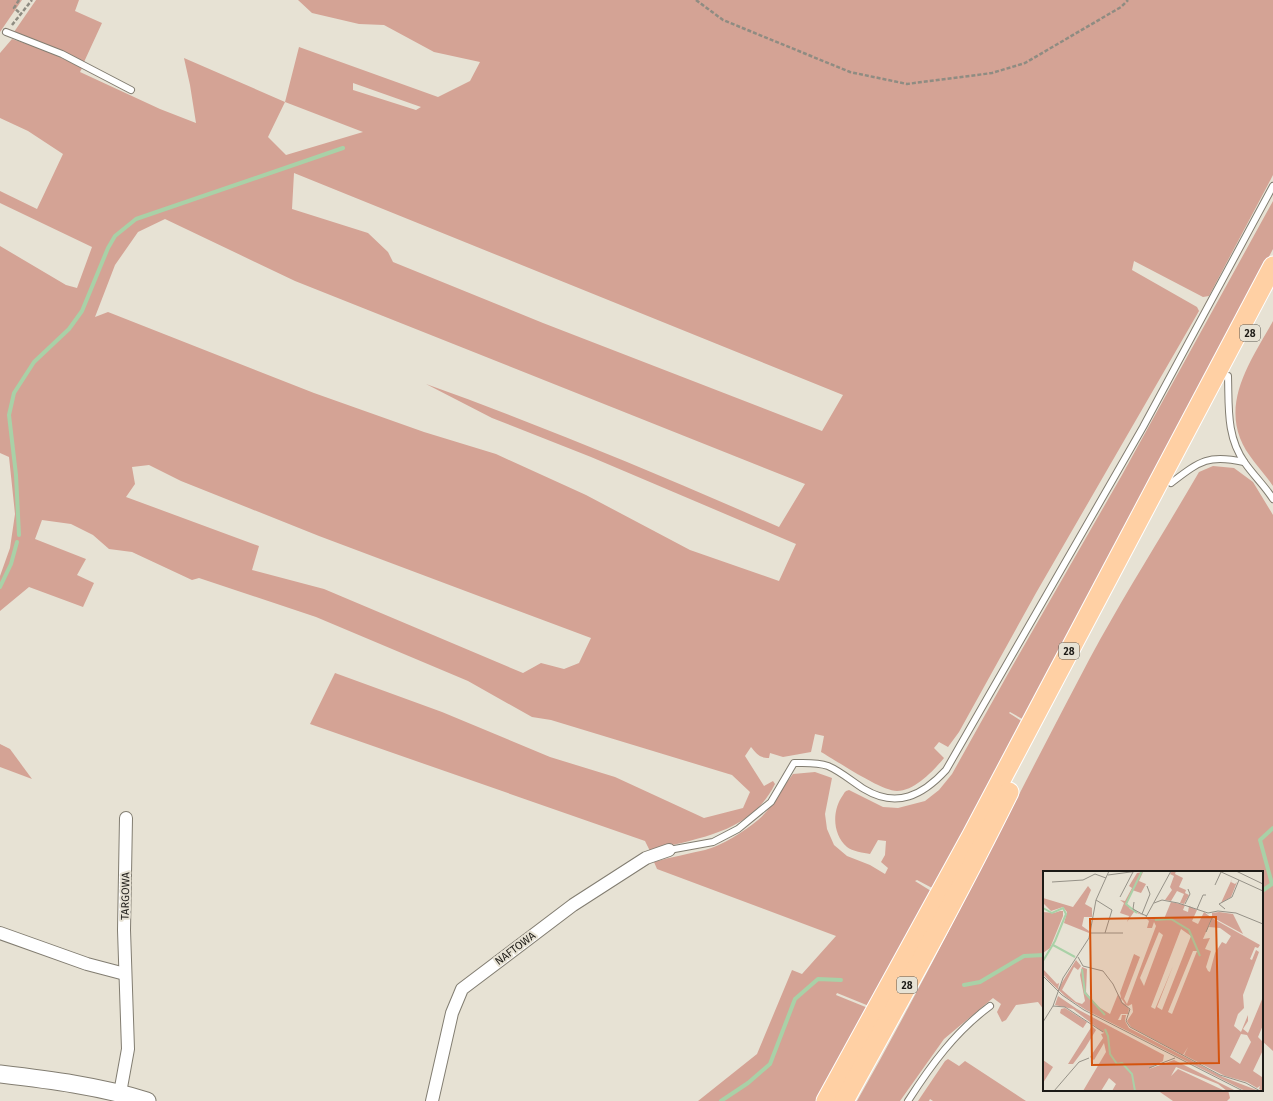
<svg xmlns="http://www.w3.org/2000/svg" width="1273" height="1101" font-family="'Fira Sans',sans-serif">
<rect width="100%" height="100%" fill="#e7e2d4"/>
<g fill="#d4a395" fill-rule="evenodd">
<polygon points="0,0 22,0 0,32"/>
<polygon points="36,0 79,0 75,11 102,23 84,62 14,32"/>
<path d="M298,0h975v175l-64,121 -6,1 -69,-36 -2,9 65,37 2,4 -163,282 -77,139 -11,15 -9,-5 -5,6 10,10c-10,12 -29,33 -47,33 -16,0 -60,-30 -76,-39l3,-16 -9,-2 -4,18 -28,5 -13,-4 -1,5c-10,0 -13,-5 -18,-11l-6,9 19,30 9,-5 2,3c-25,50 -77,53 -125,67l-5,-10 -335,-117 25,-51 107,39 108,45 65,20 89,41 39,-10 7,-16 -18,-17 -181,-55 -19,-3 -64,-36 -152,-64 -117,-39 -7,2 -60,-28 -23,-3 -16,-14 -22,-11 -29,-4 -7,19 51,20 -9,16 17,8 -11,24 -54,-20 -29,24v-35l10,-28 5,-34 -6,-57 -9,-4v-207l66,39 11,3 15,-41 -92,-44v-12l37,18 26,-55 -35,-23 -28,-13v-65l12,-14 33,11 37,18 -2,4 80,37 36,14 -6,-38 -6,-27 101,44 14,-55 139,50 32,-16 10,-19 -46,-10 -50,-27 -25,-1 -47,-11zM353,83l68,24 -5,3 -63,-20zM285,102l78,30 -77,23 -18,-18zM294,173l549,222 -21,36 -279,-108 -150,-61 -5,-10 -20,-19 -76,-24zM165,219l130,62 510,203 -26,43c-116,-51 -233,-100 -353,-143l66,34 99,39 205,87 -17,37 -89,-31 -104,-55 -90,-41 -72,-22 -110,-39 -206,-81 -13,5 20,-52 23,-33zM149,465l32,16 138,55 272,102 -12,25 -15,6 -23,-6 -18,10 -199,-84 -72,-19 7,-24 -133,-49 9,-13 -3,-17z"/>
<path d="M1273,201v48l-249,471 -14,-8 -1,1 14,9 -89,167 -17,-9 -2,1 16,10 -62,115 -32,-13 -1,2 32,13 -51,93h-119l59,-47 35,-84 10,4 34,-38 -179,-67 -3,-7c17,-5 34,-8 51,-12 16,-4 40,-19 53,-30 15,-13 23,-31 35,-46l22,-2 17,6 -7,36 2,15 7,16 13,11 23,9 15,9 3,-6 -7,-6 4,-7 1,-14 -8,-1 -8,14c-6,-1 -18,-3 -23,-7 -15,-13 -15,-37 -4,-52 2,-3 2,-4 6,-5l34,17 15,1 27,-7 14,-11 13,-16 57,-102 113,-197z"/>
<path d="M1273,321v165c-10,-15 -27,-31 -33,-48 -16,-42 14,-82 33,-117z"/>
<path d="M1213,466l21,2 19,14 20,33v536l-11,-10v-169h-218v138l-6,-8 -22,3 -10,15 -4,2 -5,-10 4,-8 -8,-6 -49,41 -44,62h-43c82,-145 155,-296 233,-443 34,-63 73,-124 109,-186z"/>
<polygon points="0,744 10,749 32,779 0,767"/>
<polygon points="948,1059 959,1066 965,1061 1026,1101 933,1101 930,1099 929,1101 918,1101 945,1061"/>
<polygon points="1157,1090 1228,1090 1230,1098 1227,1101 1173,1101"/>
</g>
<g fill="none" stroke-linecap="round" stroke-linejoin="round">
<g stroke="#a9d1a7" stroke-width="4">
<polyline points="19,535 16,475 9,415 14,393 34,362 69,329 82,311 108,248 115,236 136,219 343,148"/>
<polyline points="0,587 11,564 17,542"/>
<polyline points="1262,891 1272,884 1260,840 1273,828"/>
<polyline points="964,985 980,982 1024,956 1044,955"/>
<polyline points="721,1101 748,1083 770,1064 795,999 818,979 841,980"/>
</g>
<defs>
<g id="lane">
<polyline points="6,32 62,54 131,90"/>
<path d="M1228,376c1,30 -2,61 17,87 9,13 20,23 28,36"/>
<path d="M1171,483c29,-22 37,-29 73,-21"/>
<path d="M669,850l44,-8 25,-13 33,-27 23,-39c11,0 23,-1 34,3 12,5 25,16 36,23 33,20 59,6 82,-19l197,-343 130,-241"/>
<path d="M908,1101c23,-36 47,-69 82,-95"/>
</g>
<g id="street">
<polyline points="0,933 87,964 125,974"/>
<polyline points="120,1093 128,1049 124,930 126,818"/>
<polyline points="432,1101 452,1013 462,989 573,905 646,858 669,850"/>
</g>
<path id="secondary" d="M0,1074c50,6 99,12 147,27"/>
<g id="primary">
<polyline points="826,1101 972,835 1273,266"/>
<path d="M844,1101c56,-102 113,-204 165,-309"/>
</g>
</defs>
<use href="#lane" stroke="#827d71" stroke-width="8"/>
<use href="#street" stroke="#827d71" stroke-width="14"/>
<use href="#secondary" stroke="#827d71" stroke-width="19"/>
<use href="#primary" stroke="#fff" stroke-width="21"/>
<g stroke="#8f8c82" stroke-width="2.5" stroke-dasharray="4 2" stroke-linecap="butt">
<polyline points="19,0 14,8 21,14"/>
<polyline points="696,0 723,20 850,72 907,84 992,73 1025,63 1121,7 1128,0"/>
<polyline points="12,25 32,0"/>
</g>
<use href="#lane" stroke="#fff" stroke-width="6"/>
<use href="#street" stroke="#fff" stroke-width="12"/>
<use href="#secondary" stroke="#fff" stroke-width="17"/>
<use href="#primary" stroke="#ffd0a4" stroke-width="19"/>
</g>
<g text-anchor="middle" stroke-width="4" stroke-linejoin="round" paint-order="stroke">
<g fill="#e7e2d4" stroke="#59564f" stroke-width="1">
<rect x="1240" y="325" width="20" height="16" rx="3"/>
<rect x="1059" y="643" width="20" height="16" rx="3"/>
<rect x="897" y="977" width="20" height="16" rx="3"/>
</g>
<g font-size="10" font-weight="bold" fill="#1c1a16">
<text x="1250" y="337">28</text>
<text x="1069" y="655">28</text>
<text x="907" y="989">28</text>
</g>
<g font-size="11" fill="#1c1a16" stroke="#e7e2d4">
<text transform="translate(125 896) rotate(-89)" y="4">TARGOWA</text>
<text transform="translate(515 948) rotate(-37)" y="4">NAFTOWA</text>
</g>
</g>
<g transform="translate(1043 871)">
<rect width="220" height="220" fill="#e7e2d4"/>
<path d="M129,0h4l-1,3 8,4 -4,9 7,3 -1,3 4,2 -5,9 -4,-1 4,-9 -7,-3 -6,10 -6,-1 7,-10 -2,-3 4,-11 -4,-2zM100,1l-4,9 7,3 -5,9 -9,-3 -5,14 3,5 15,7 -11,-4 -7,10 2,-6 -9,-3 4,-10 -4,-3 5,1 7,-13 -3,-2 8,-13zM189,8l-1,3 4,2 2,-2 -6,15 -10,6zM45,15l3,4 -6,14 7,4v9h-8l-2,9 7,5v2l-25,-10 3,-11 -4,-5 -12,4 -8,-8v-5l30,9zM128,31l14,3 -2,5 5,2 1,-6 8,4 -5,11 6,3 6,-12 8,6 -9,21 7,-1 -5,11 6,2 -5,16 2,4 2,1 5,-19 7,-11 4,2 5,-8 -11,-8 -11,-1 3,-9 48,27 -2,3 -3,-1 -5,12 2,1 4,-10 3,2 -16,43 1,13 -6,6 -4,12 7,6 7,-17v6l-5,8 5,4 15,-36v28l-5,12 5,5v8l-10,21 9,6 1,-2v16l-4,-2 1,-3 -3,2 -10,-6 -22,-6 -41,-21 4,-8 -5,8 -52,-28 -4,-6 6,-9 -1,-8 -4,2 -6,-4 -2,-9 14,-39 6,3 -16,42 3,5 29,-78 -2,-4 -2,6h-5l2,-7 -3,-3 18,1zM138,58l10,7 -29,74 -5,-3 16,-41 -18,43 -4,-2zM116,61l4,3 -19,51 -4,-8zM150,80h4l-25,63 -4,-2zM198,163l6,1 4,7 -11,22 -10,-7zM17,40h3v5l-13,32 -7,5v-41l11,1zM176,41l14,2 10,20 -31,-17v-4zM33,89l5,6 -3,4 -4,-3 -12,23 14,12 6,2 3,-3 -5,-26 2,-8 5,2 -1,23 11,14 13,8 8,-20 11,15 -1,5h-7l-3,6h3l1,-5h4l-1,6 4,7 94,49 36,14h-14l-159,-81 -20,-13 -16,-15 -7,-8v-5l14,15 2,-1 -1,6zM15,125l19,13 87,46 -1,6 -14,8 25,-9 62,31h-9l-9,-7 -42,-17 -5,9 7,-7 47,22h-113l4,-7 -7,-6 -8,13h-18l23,-39 -2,-9 -10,17 -4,-3 13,-19 -2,-4 3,-1 -31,-24 -18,-4zM22,137l22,14 -4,6 -23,-15 1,-4zM49,155l4,4 -11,18 -12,16h-5zM0,189l10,7 -10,16z" fill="#d4a395" fill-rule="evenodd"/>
<path fill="none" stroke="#a9d1a7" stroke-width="2" d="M0,37l9,5 11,-5 3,6 -11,27 -12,20M94,42l-11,-9 16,-33M112,49l16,-1 18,11 11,26M10,74l22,12M39,98l3,24 20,22M62,158l3,7 2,18 7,10 5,-1 10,11 3,17"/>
<path fill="none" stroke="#969288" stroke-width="1" d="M176,0l44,20M193,0l27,13M65,4l30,-4M9,11l31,-2 12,-6 11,4M172,14l6,-13M77,26l13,-25M53,29l16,10 -7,23M91,31l-1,7 9,5M111,32l8,-3 16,3 30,10 10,-2 18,2 27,11M142,33l5,-10 -2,-5M154,38l6,-14h3M182,38l-6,-5 13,-7 7,-17M104,45l-5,-2 8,-20 -3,-8M103,46l25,-46M163,61l6,-14M48,62h32M35,86l5,9 20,5 10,13 9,19 8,6 -4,12 4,6 90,48 26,8 14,8M0,105l19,19 22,15 159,81M10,135l12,1 38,25M0,151l10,-16 10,-28 26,-40 7,-38 13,-29M106,197l26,-10M11,220l25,-29 10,-4"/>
<path fill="#d4530d" fill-opacity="0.15" stroke="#d4530d" stroke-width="2" d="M173,46l3,146 -127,2 -2,-146z"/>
<rect width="220" height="220" fill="none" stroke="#1c1a16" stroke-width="2"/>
</g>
</svg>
